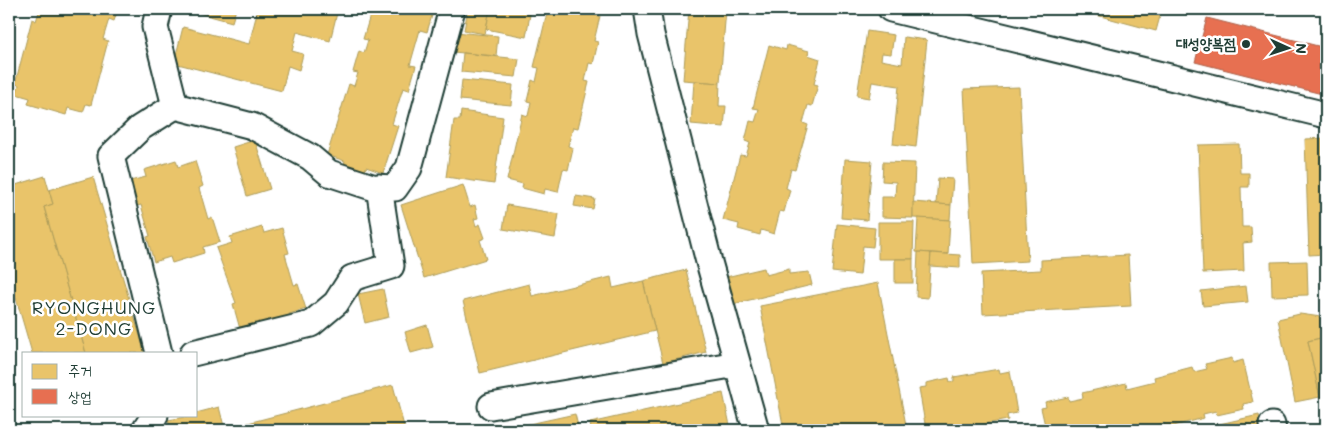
<svg xmlns="http://www.w3.org/2000/svg" width="1335" height="439" font-family="Mali,'Poor Story',sans-serif">
<rect width="100%" height="100%" fill="#fff"/>
<filter id="ink" filterUnits="userSpaceOnUse"><feTurbulence type="fractalNoise" baseFrequency=".02" numOctaves="2"/><feDisplacementMap in="SourceGraphic" scale="10" xChannelSelector="R" yChannelSelector="G"/><feConvolveMatrix kernelMatrix="1 2 1 2 8 2 1 2 1" color-interpolation-filters="sRGB"/></filter>
<g filter="url(#ink)">
<g fill="#e9c46a" stroke="#ac9c5a">
<polygon points="40,9 118,9 114,21 109,19 103,39 108,41 91,105 86,104 83,112 68,108 66,115 28,104 30,98 16,94 19,85 15,84 32,19 36,21"/>
<polygon points="192,9 236,9 232,22 191,11"/>
<polygon points="258,9 338,9 330,41 297,32 292,51 303,54 299,70 288,66 282,91 174,63 183,27 249,44"/>
<polygon points="372,9 434,9 427,32 420,30 410,65 416,66 409,90 403,88 392,124 398,126 383,173 366,167 365,171 344,165 345,161 327,155 349,84 354,86 358,73 353,72 359,51 364,53 368,40 363,39"/>
<polygon points="468,9 490,9 485,34 464,30"/>
<polygon points="490,9 531,9 526,37 486,29"/>
<polygon points="548,9 588,9 587,13 600,16 594,41 598,42 593,64 589,63 585,81 589,82 578,128 573,127 568,146 573,148 568,170 563,169 558,192 545,189 544,194 522,188 523,184 507,180 522,114 528,116 531,102 527,101 532,80 536,82 539,68 534,67"/>
<polygon points="689,9 726,9 720,83 683,80"/>
<polygon points="1074,9 1162,9 1156,31"/>
<polygon points="867,31 894,35 891,54 882,53 881,60 902,64 904,37 927,40 916,147 893,144 899,86 872,82 869,98 857,96"/>
<polygon points="455,32 498,36 496,56 453,52"/>
<polygon points="769,45 786,50 787,45 809,51 808,55 820,59 814,84 818,85 812,106 808,105 803,123 808,125 795,170 791,169 786,188 790,190 784,212 780,211 774,234 761,230 760,235 738,229 739,224 723,220 740,155 746,156 750,143 745,141 750,121 755,122 759,109 753,108"/>
<polygon points="463,53 519,59 516,77 461,72"/>
<polygon points="462,80 513,85 511,105 460,100"/>
<polygon points="694,81 720,83 719,106 726,106 724,127 691,124"/>
<polygon points="1019,87 1028,261 973,264 964,89"/>
<polygon points="461,111 503,117 494,184 446,177 454,120 460,120"/>
<polygon points="1326,138 1326,254 1309,255 1305,139"/>
<polygon points="255,140 270,189 247,196 233,147"/>
<polygon points="1239,144 1240,173 1249,173 1249,187 1241,187 1242,227 1251,227 1252,242 1243,243 1244,271 1203,273 1198,145"/>
<polygon points="845,159 872,161 867,220 841,218"/>
<polygon points="176,160 178,167 195,161 203,186 199,188 208,219 212,217 220,242 203,247 204,253 172,263 170,257 154,262 147,237 150,236 141,205 137,206 130,181 146,177 144,170"/>
<polygon points="883,162 915,163 913,218 882,217 882,197 895,197 896,182 882,181"/>
<polygon points="45,176 53,204 44,207 86,353 32,353 9,274 9,187"/>
<polygon points="93,177 145,353 86,353 44,207 53,204 49,190"/>
<polygon points="938,178 953,179 951,205 936,204"/>
<polygon points="463,185 470,207 475,205 478,218 474,219 476,226 480,224 485,238 480,240 486,259 424,278 401,205"/>
<polygon points="576,196 595,199 593,209 574,206"/>
<polygon points="913,202 951,205 950,220 913,218"/>
<polygon points="507,205 559,214 555,238 503,229"/>
<polygon points="918,218 950,220 948,254 916,252"/>
<polygon points="878,222 914,222 913,259 878,259"/>
<polygon points="837,224 875,228 873,247 863,246 860,275 832,272"/>
<polygon points="262,227 264,233 282,228 289,253 285,254 294,285 298,284 306,309 289,314 291,320 258,330 256,324 240,329 233,304 236,303 216,248 232,243 230,237"/>
<polygon points="918,252 931,253 928,298 916,297"/>
<polygon points="931,253 960,255 960,268 930,266"/>
<polygon points="1128,255 1131,306 983,314 981,273 1041,270 1041,260"/>
<rect x="895" y="259" width="18" height="24"/>
<polygon points="1307,261 1308,295 1272,296 1271,262"/>
<polygon points="764,268 766,275 789,269 789,274 809,272 812,285 733,304 726,277"/>
<polygon points="686,270 706,352 663,363 643,281"/>
<polygon points="611,277 613,288 643,281 655,331 480,373 463,301 529,284 532,296"/>
<polygon points="878,283 907,430 784,430 760,306"/>
<polygon points="1246,286 1248,302 1203,306 1201,291"/>
<polygon points="383,289 389,317 365,323 358,294"/>
<polygon points="1300,314 1321,317 1325,337 1308,341 1320,397 1295,402 1278,319"/>
<polygon points="427,325 433,347 411,353 405,332"/>
<polygon points="1325,337 1326,396 1320,397 1308,341"/>
<polygon points="1232,358 1233,363 1243,360 1253,402 1243,404 1244,409 1217,415 1216,411 1203,414 1204,418 1166,428 1164,423 1137,430 1046,430 1041,408 1046,407 1045,402 1068,397 1069,401 1083,398 1082,393 1126,383 1127,388 1155,381 1154,377 1192,367 1194,372 1207,369 1205,364"/>
<polygon points="999,369 1000,373 1010,371 1017,413 1007,415 1008,420 951,430 936,430 936,428 926,430 919,388 926,387 926,383 949,378 950,382 954,381 954,377"/>
<polygon points="393,385 405,430 225,430 225,429"/>
<polygon points="723,393 731,430 591,430 590,423"/>
<polygon points="219,407 225,430 171,430 168,420 196,415 196,413"/>
<polygon points="575,414 579,430 502,430"/>
<polygon points="1259,415 1262,430 1193,430"/>
</g>
<polygon fill="#e76f51" stroke="#ab6048" points="1207,18 1326,48 1326,95 1195,62"/>
<g fill="none" stroke-linecap="round" stroke-linejoin="round">
<defs>
<g id="minor">
<polyline points="159,9 155,27 175,106 252,126 310,157 329,173 372,187 395,188 409,168 452,9"/>
<polyline points="647,9 651,34 709,262 756,430"/>
<polyline points="891,9 1326,115"/>
<polyline points="159,353 111,156 140,128 175,106"/>
<polyline points="193,353 311,324 336,303 352,278 391,266 379,187"/>
<polyline points="491,406 737,364"/>
<polyline points="1272,425 1273,430"/>
<polyline points="145,430 155,415"/>
</g>
</defs>
<use href="#minor" stroke="#1f3d34" stroke-width="29"/>
<use href="#minor" stroke="#fff" stroke-width="25"/>
</g>
</g>
<circle fill="#1f3d34" stroke="#fff" stroke-width="2" cx="1246" cy="44" r="5"/>
<g text-anchor="middle" stroke-width="5" stroke-linejoin="round" paint-order="stroke">
<g font-size="15" font-weight="bold" fill="#1f3d34" stroke="#fff" text-anchor="end">
<text x="1236" y="49">대성양복점</text>
</g>
<g font-size="18" letter-spacing="1" fill="#1f3d34" stroke="#fff">
<text x="94" y="314">RYONGHUNG<tspan x="94" dy="21">2-DONG</tspan></text>
</g>
</g>
<rect width="1335" height="439" fill="none" stroke="#fff" stroke-width="30"/>
<rect x="15" y="15" width="1305" height="409" fill="none" stroke="#1f3d34" stroke-width="2" filter="url(#ink)"/>
<rect x="22" y="352" width="175" height="65" fill="#ffffff" stroke="#a5b1ae"/>
<rect x="32" y="364" width="25" height="15" fill="#e9c46a" stroke="#a5b1ae"/>
<text x="68" y="376" font-size="15" fill="#1f3d34">주거</text>
<rect x="32" y="389" width="25" height="15" fill="#e76f51" stroke="#a5b1ae"/>
<text x="68" y="402" font-size="15" fill="#1f3d34">상업</text>
<g transform="translate(1288 48) rotate(93)" stroke="#ffffff" stroke-width="4" paint-order="stroke">
<path d="M0-4L9 19L0 12L-9 19Z" fill="#1f3d34"/>
<text y="-8" font-size="14" font-weight="bold" text-anchor="middle" fill="#1f3d34">N</text>
</g>
</svg>
